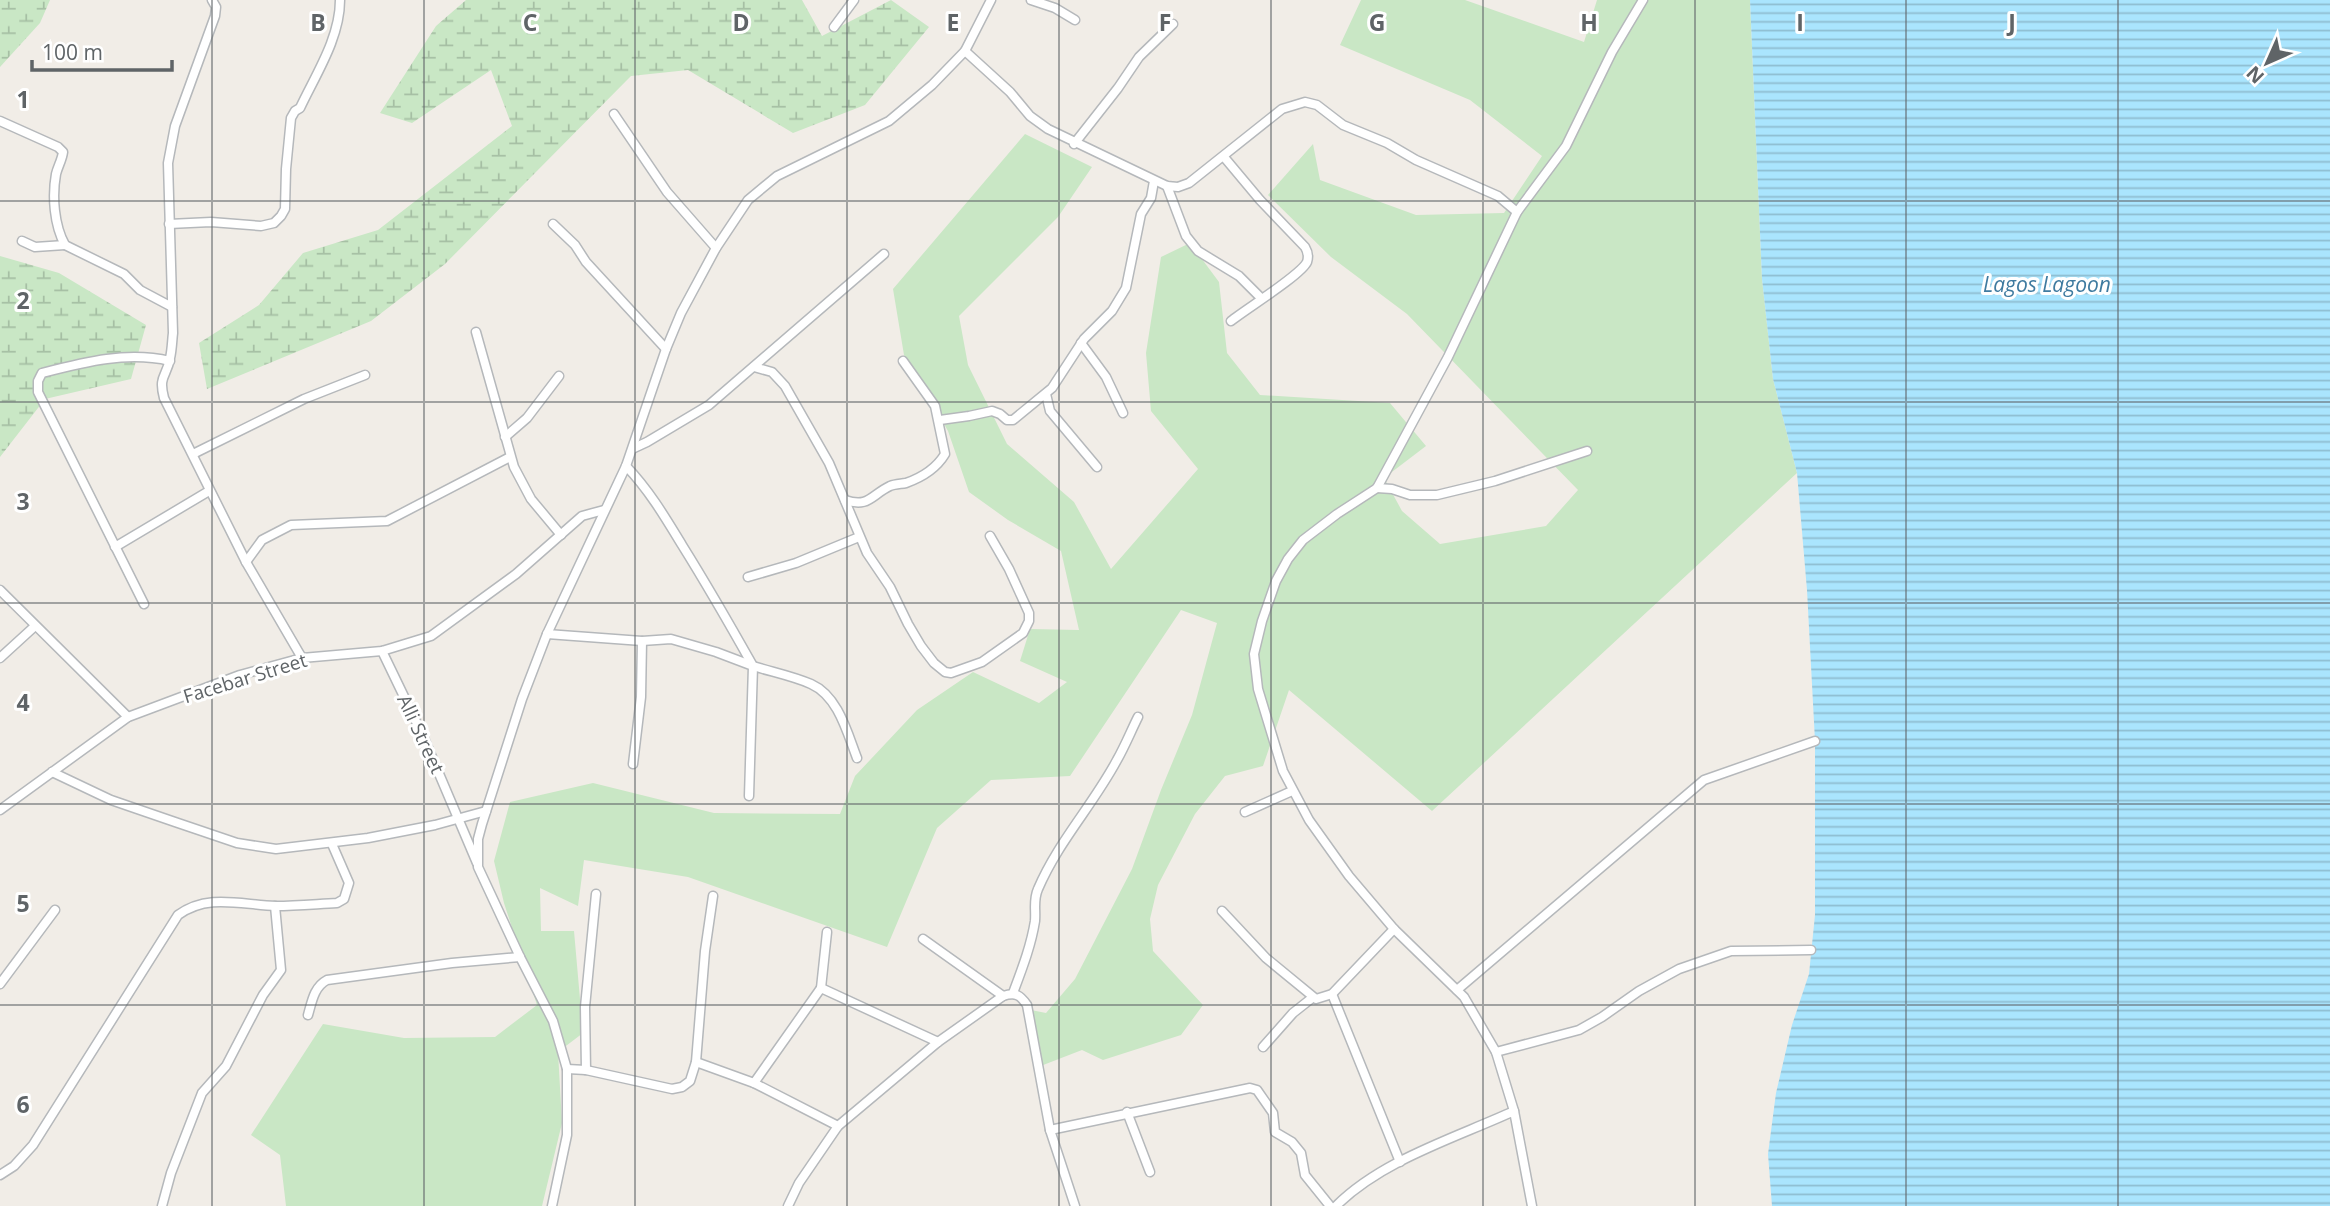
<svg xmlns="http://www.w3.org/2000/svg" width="2330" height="1206" font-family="'Open Sans',sans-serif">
<defs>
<pattern id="wetland-marsh" width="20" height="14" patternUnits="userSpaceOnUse" patternTransform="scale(1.75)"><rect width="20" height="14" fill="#c9e7c5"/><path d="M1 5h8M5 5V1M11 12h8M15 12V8" fill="none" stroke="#a6bfa4"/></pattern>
<pattern id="water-rules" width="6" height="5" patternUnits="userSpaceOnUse" patternTransform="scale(1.75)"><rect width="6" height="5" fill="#aae5fe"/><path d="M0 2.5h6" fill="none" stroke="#8ebdd1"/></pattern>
</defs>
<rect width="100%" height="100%" fill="#f1ede7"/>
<polygon fill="#c9e7c5" points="1361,0 1465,0 1584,42 1597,0 1750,0 1762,279 1773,379 1797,473 1432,811 1289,690 1263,766 1225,776 1195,814 1158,885 1150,919 1153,951 1203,1005 1181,1035 1103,1060 1082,1050 1038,1067 1026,1009 1046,1013 1075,979 1132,869 1161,790 1192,715 1217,623 1181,610 1070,776 991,780 937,828 887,947 688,877 584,860 578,906 540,888 541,931 574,931 583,1033 558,1052 562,1123 542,1206 286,1206 280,1155 251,1135 323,1024 404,1038 495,1037 537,1005 504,903 494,861 510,802 593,783 714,813 840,814 855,776 917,710 973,672 1039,703 1067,682 1020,661 1030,629 1079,630 1061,551 1008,520 969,492 948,431 904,355 893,289 1025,134 1092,167 1058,217 959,316 968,365 1007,444 1074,502 1111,569 1198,469 1151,411 1146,353 1161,257 1190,243 1219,282 1227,353 1260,395 1390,403 1426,446 1384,478 1402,511 1440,544 1546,526 1578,490 1407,314 1331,257 1268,195 1313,144 1320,180 1416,215 1504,213 1542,156 1470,100 1340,45"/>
<g fill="url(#wetland-marsh)">
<polygon points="0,0 50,0 40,23 0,67"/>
<polygon points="466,0 802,0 822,36 891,0 929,27 865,105 793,133 688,70 631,76 445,264 371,321 207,389 199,343 259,305 303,253 378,230 512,126 491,70 412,123 380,113 436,26"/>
<polygon points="0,256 59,273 146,325 131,379 45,399 0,457"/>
</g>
<polygon fill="url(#water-rules)" points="1750,0 2330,0 2330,1206 1772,1206 1768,1154 1776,1093 1792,1025 1809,974 1815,915 1815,741 1807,590 1797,473 1773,379 1762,279"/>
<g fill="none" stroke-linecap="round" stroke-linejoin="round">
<defs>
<g id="minor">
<path d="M212,0l4,7 -1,9 -40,110 -7,37 5,170c-1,8 -1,17 -3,25 -3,19 -12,17 -6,40l82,164 56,96"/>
<polyline points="1031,0 1055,8 1075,20"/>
<polyline points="834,27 854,0"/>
<polyline points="965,51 1010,92 1030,116 1048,129 1167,186 1178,187 1189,183 1282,109 1305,102 1317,105 1343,125 1387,143 1416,160 1498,196 1517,212"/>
<polyline points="614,114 667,192 716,248"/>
<path d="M0,121l58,26 5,5c-1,8 -5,14 -7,22 -4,22 -2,51 9,71l59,29 16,16 32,17"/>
<polyline points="1074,144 1118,88 1139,57 1173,24"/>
<path d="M1224,157l36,43 45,47c3,5 4,9 2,15 -6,13 -61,47 -76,59"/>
<polyline points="1167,186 1186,236 1198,251 1239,276 1261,298"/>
<path d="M169,224l42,-2 50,4 13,-3 7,-7 4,-7 1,-40 5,-51 4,-7 5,-3c16,-34 40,-70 40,-108"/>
<polyline points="553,224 575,245 586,262 666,349"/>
<polyline points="22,241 35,247 65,245"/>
<polyline points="476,332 514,467 531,499 561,535"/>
<polyline points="1081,343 1106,377 1123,413"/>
<polyline points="754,367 772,372 785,386 829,463 867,553 890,587 908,624 921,646 934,663 945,672 951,673 982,662 1023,633 1029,621 1029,613 1009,569 990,536"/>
<polyline points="1046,394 1050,411 1097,467"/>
<polyline points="940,420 969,416 992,411 1000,414 1007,420 1013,420 1052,388 1084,339 1112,311 1126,288 1141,214 1151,198 1154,181"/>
<polyline points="505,437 527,418 559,376"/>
<polyline points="634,448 647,442 709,405 884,254"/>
<polyline points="193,454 304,399 365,375"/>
<path d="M626,466c23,24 39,51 56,79 25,40 48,80 71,121 19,6 40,10 58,18 27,12 36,48 46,74"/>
<polyline points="1377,488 1392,489 1410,495 1437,495 1495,481 1587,451"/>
<path d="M845,500c24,8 26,-5 45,-14 5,-2 11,-2 16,-3 17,-6 30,-14 39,-29l-10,-48 -32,-45"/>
<polyline points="115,547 209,491"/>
<polyline points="246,562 262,540 291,525 387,521 510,457"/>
<polyline points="748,577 796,563 859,537"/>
<polyline points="0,590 128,717"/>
<path d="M144,604l-106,-212v-11l4,-8c43,-11 85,-22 128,-12"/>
<polyline points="547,634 642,641 671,639 716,652 753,666 749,796"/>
<polyline points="382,651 423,736 477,863"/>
<polyline points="0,658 35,626"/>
<polyline points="633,764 641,697 642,641"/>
<polyline points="52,772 111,800 175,822 237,843 276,849 368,838 435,825 486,811"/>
<polyline points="0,810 128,717 240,675 302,658 382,651 431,636 516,574 582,516 604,510"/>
<polyline points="1245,812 1292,791"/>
<polyline points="1222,911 1266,958 1316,999 1332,994 1394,929"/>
<polyline points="923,939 1003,996"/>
<polyline points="0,984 55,910"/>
<polyline points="821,988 827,932"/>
<polyline points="1457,990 1704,780 1815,741"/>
<path d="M1013,993c9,-24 18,-47 22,-72 1,-12 -2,-21 3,-32 20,-47 55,-84 79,-129 8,-14 14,-29 21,-43"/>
<polyline points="1332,994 1400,1162"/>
<path d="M308,1015c4,-14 6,-28 19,-35l125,-17 68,-6"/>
<polyline points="1263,1047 1293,1013 1312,998"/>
<polyline points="1496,1052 1579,1030 1602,1017 1639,991 1679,969 1731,951 1811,950"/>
<polyline points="696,1062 754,1083 838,1126"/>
<polyline points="567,1069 586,1070 672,1089 682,1087 690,1081 696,1062 705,951 713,896"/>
<polyline points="586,1070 585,1007 596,894"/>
<polyline points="754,1083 821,988 938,1042"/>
<polyline points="1127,1112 1150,1172"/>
<polyline points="1050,1130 1250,1088 1257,1090 1273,1113 1275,1132 1292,1142 1301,1153 1305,1175 1330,1206"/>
<path d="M0,1175l14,-9 19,-21 145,-230c30,-22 63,-10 98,-9 20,0 41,-2 61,-3l7,-4 5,-16 -17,-39"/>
<polyline points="162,1206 171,1173 202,1093 226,1066 263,995 281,970 275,906"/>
<polyline points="552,1206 567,1135 567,1069 553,1021 520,957 478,867 478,839 482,824 522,699 547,634 626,466 666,349 681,313 716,248 748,200 777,176 889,121 932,85 965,51 991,0"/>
<path d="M788,1206l11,-23 39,-57 100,-84 65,-46c13,-4 17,-1 24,9l23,125 25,76"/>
<path d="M1336,1206c46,-46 119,-68 178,-95"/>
<polyline points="1532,1206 1514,1111 1496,1052 1464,997 1394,929 1349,876 1309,820 1283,771 1258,689 1254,654 1262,621 1276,581 1288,559 1303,540 1337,514 1377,488 1448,357 1517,212 1566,146 1612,52 1643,0"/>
</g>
</defs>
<use href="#minor" stroke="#b5b8bb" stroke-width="11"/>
<use href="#minor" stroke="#fff" stroke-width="8"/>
</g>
<path fill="none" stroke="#5f6467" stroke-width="2" stroke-opacity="0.55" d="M212,0v1206M424,0v1206M635,0v1206M847,0v1206M1059,0v1206M1271,0v1206M1483,0v1206M1695,0v1206M1906,0v1206M2118,0v1206M0,201h2330M0,402h2330M0,603h2330M0,804h2330M0,1005h2330"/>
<g text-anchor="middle" stroke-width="6" stroke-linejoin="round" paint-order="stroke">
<g font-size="19" fill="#5f6467" stroke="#fff">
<text transform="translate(245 678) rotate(-17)" y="7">Facebar Street</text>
<text transform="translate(421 734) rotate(65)" y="7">Alli Street</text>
</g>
<g font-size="21" font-style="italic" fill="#3f7ba0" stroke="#fff">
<text x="2047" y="292">Lagos Lagoon</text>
</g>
</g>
<g font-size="23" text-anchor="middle" font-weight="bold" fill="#5f6467" stroke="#fff" stroke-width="6" stroke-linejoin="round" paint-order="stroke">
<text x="318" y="31">B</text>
<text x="530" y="31">C</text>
<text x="741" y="31">D</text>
<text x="953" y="31">E</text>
<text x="1165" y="31">F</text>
<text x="1377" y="31">G</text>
<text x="1589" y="31">H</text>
<text x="1800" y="31">I</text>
<text x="2012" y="31">J</text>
<text x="23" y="108">1</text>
<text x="23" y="309">2</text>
<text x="23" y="510">3</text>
<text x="23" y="711">4</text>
<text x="23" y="912">5</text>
<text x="23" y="1113">6</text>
</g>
<g transform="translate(2267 63) rotate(225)" stroke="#ffffff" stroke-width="5" paint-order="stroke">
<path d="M0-5L12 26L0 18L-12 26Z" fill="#5f6467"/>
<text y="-10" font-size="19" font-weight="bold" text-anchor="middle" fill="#5f6467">N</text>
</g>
<path d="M32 60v10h140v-10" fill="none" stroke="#5f6467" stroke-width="3.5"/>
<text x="42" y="60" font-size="21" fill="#5f6467" stroke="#ffffff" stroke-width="5" paint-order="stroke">100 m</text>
</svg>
